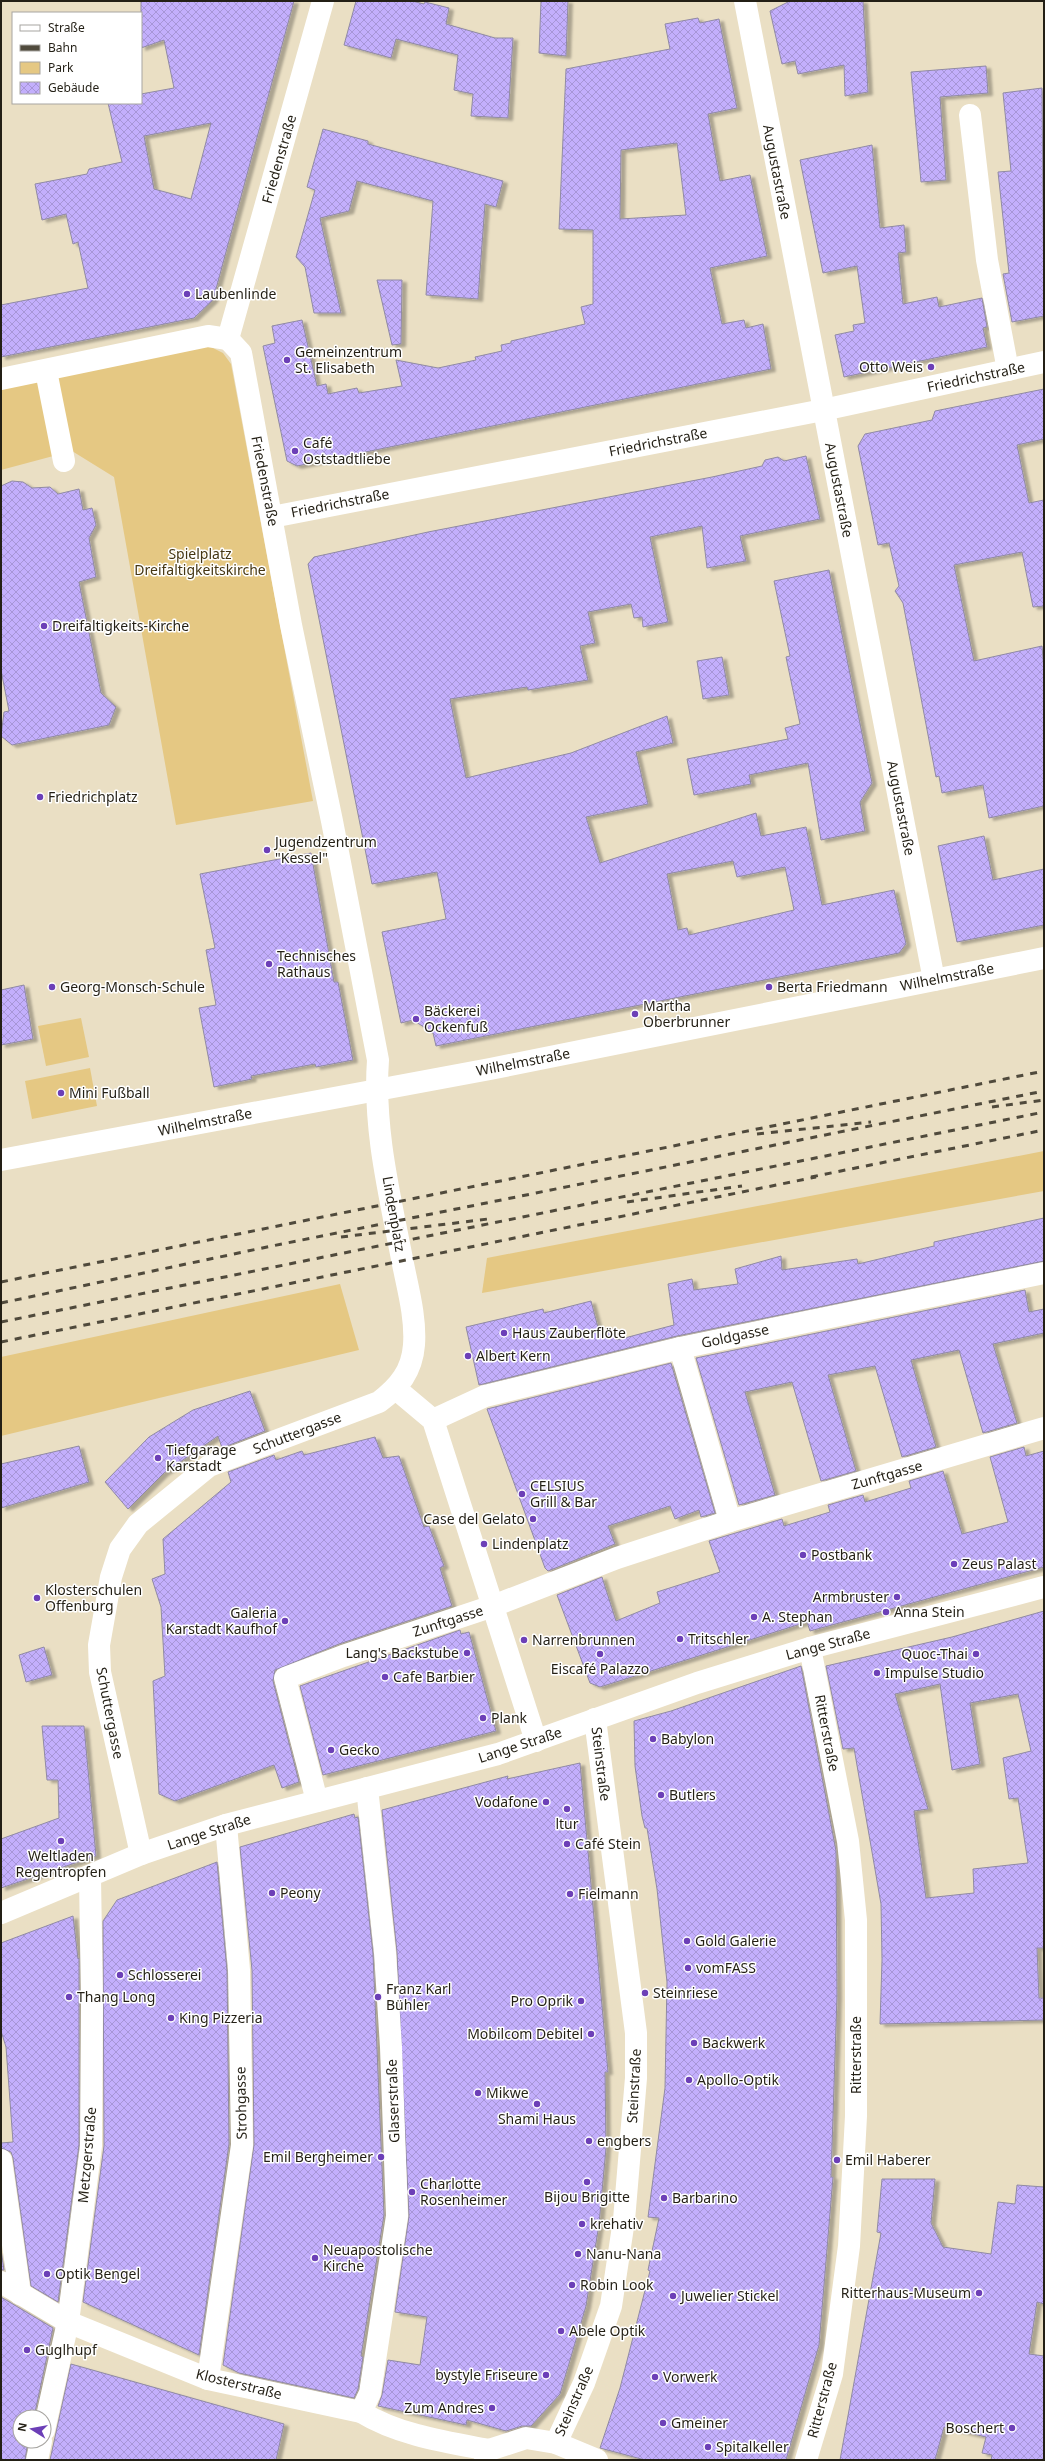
<svg xmlns="http://www.w3.org/2000/svg" width="1045" height="2461" font-family="'Noto Sans',sans-serif">
<defs>
<pattern id="building-cross-hatch" width="8" height="8" patternUnits="userSpaceOnUse"><rect width="8" height="8" fill="#c3affc"/><path d="M0 0l8 8M0 8l8-8" fill="none" stroke="#a796d7"/></pattern>
<filter id="shadow"><feDropShadow dx="4.5" dy="2.5" stdDeviation="1" flood-color="#0004"/></filter>
</defs>
<rect width="100%" height="100%" fill="#eadfc4"/>
<g fill="#e5c883">
<polygon points="207,345 223,353 231,364 313,801 176,825 114,477 72,451 1,470 1,389"/>
<polygon points="81,1018 89,1057 46,1066 38,1026"/>
<polygon points="90,1068 97,1106 32,1119 25,1081"/>
<polygon points="1044,1151 1044,1191 482,1293 487,1258"/>
<polygon points="340,1284 359,1350 1,1436 1,1357"/>
</g>
<g fill="url(#building-cross-hatch)" stroke="#908aa3" fill-rule="evenodd" filter="url(#shadow)">
<path d="M141,1h153l-81,299 -19,18 -193,39v-52l87,-17 -10,-46 -5,2 -7,-30 -24,6 -7,-36 52,-10 2,-5 33,-7 -14,-59h33v-9l33,-6 -10,-48 -23,8zM211,123l-20,76 -37,-10 -10,-53z"/>
<polygon points="356,1 412,1 424,4 425,2 449,8 446,24 495,38 513,38 508,118 471,116 473,94 454,90 458,55 396,39 391,58 344,45"/>
<polygon points="541,1 568,1 566,56 539,53"/>
<polygon points="790,1 863,1 868,92 845,96 844,65 798,74 795,61 782,64 770,11"/>
<path d="M698,18l2,5 19,-4 18,89 -29,6 12,67 30,-6 17,81 -57,12 12,56 22,-4 2,8 17,-4 8,45 -474,97 -10,-5 -24,-115 12,-3 -3,-17 30,-6 15,66 9,-2 2,10 29,-6 2,5 43,-7 -6,-26 42,8 38,-8 -1,-3 27,-6 -1,-6 10,-2v-2l74,-17 -4,-17 12,-3v-74l-34,-1 7,-160 104,-20 -5,-25zM677,143l9,72 -66,4 1,-69z"/>
<polygon points="986,66 988,93 940,97 946,180 921,182 911,72"/>
<polygon points="1042,88 1044,316 1012,322 1003,274 1009,273 998,172 1011,171 1003,93"/>
<polygon points="323,129 368,141 368,144 503,181 496,207 485,204 478,299 426,295 433,201 357,181 349,211 320,218 341,313 314,313 305,267 296,257 315,190 307,187"/>
<polygon points="872,145 880,228 904,225 906,252 898,253 903,304 937,297 939,307 982,298 987,327 983,328 987,347 844,377 835,335 854,331 853,325 865,323 857,266 823,273 800,160"/>
<polygon points="377,280 402,280 401,344 392,345"/>
<polygon points="1044,389 1044,439 1017,445 1029,503 1044,500 1044,606 1033,607 1022,552 954,565 974,661 1042,646 1044,670 1044,806 989,818 983,785 942,793 939,776 936,777 903,603 895,591 899,586 889,543 878,545 858,446 865,434 932,420 935,411"/>
<path d="M806,456l14,63 -80,17 6,25 -39,7 -5,-42 -52,11 18,85 -25,5 -1,-10 -8,1 -3,-14 -43,8 7,31 -15,3 8,34 -60,10 -1,-3 -77,12 16,79 105,-25 96,-37 6,27 -37,9 12,52 -62,13 14,46 156,-50 5,23 45,-9 16,78 72,-15 12,54 -7,9 -463,93 -3,-13 -20,-13 -12,3 -19,-91 64,-13 -9,-47 -65,12 -64,-320 6,-7 114,-25 284,-55 50,-11 3,-6 13,-3 6,4zM733,861l4,16 48,-10 9,43 -105,25 -2,-7 -9,2 -11,-56z"/>
<polygon points="12,481 23,482 32,488 50,487 58,494 79,489 83,510 92,508 96,525 89,538 96,577 79,582 101,693 116,707 109,725 12,745 1,736 4,712 9,711 1,670 1,486"/>
<polygon points="829,570 872,783 860,802 865,831 821,840 808,763 749,775 751,784 694,795 687,759 788,739 785,728 800,724 786,657 790,656 774,581"/>
<polygon points="722,657 729,695 703,699 697,661"/>
<polygon points="984,836 993,880 1044,869 1044,925 957,942 938,846"/>
<polygon points="311,853 334,982 338,982 353,1060 316,1067 315,1064 251,1076 252,1079 214,1087 199,1008 216,1005 206,950 215,948 200,874"/>
<polygon points="24,985 33,1039 1,1045 1,990"/>
<polygon points="1044,1218 1044,1261 677,1336 479,1385 466,1327 543,1309 544,1313 591,1301 600,1335 614,1331 617,1340 674,1325 668,1284 692,1279 694,1290 738,1284 735,1269 781,1256 782,1270 857,1259 858,1264 934,1246 934,1242"/>
<polygon points="1025,1290 1029,1312 1044,1309 1044,1333 993,1344 1017,1423 983,1433 959,1350 911,1360 936,1447 902,1457 875,1366 828,1375 856,1471 821,1481 792,1382 745,1392 775,1495 739,1505 696,1358"/>
<polygon points="671,1363 715,1513 701,1517 699,1510 675,1519 670,1506 608,1526 615,1544 548,1571 545,1568 487,1409"/>
<polygon points="250,1391 265,1431 222,1448 218,1436 164,1473 128,1509 105,1482 149,1437 193,1410"/>
<polygon points="375,1437 383,1458 399,1456 424,1527 429,1526 444,1566 440,1568 452,1606 339,1644 275,1670 273,1681 299,1782 282,1788 274,1765 175,1801 159,1794 153,1681 165,1676 161,1607 152,1579 165,1574 163,1539 231,1482 228,1472 274,1455 276,1460 302,1451 304,1455"/>
<polygon points="79,1446 89,1482 1,1508 1,1464"/>
<polygon points="1024,1447 1026,1456 1044,1451 1044,1567 810,1631 807,1622 600,1687 590,1683 557,1595 602,1577 616,1621 660,1603 657,1592 720,1572 709,1541 782,1519 784,1526 830,1512 828,1505 863,1495 865,1502 911,1488 909,1481 943,1471 962,1534 1008,1522 990,1457"/>
<path d="M1044,1611v337h-7l2,50h5v22l-164,4 2,-64 -1,-56 -27,-156 -11,1 -17,-83 126,-29zM940,1684l12,86 28,-6 -10,-61 48,-9 13,57 -28,7 6,41 9,-1 10,65 -55,6 1,24 -48,5 -12,-87 14,-2 -33,-115z"/>
<polygon points="460,1630 461,1634 469,1632 496,1731 323,1775 300,1686"/>
<polygon points="44,1647 52,1675 26,1682 19,1655"/>
<polygon points="801,1666 836,1851 837,1996 831,2177 833,2177 819,2345 786,2460 645,2460 600,2448 620,2388 650,2271 648,2270 659,2218 648,2217 665,2088 667,1982 657,1889 647,1828 645,1828 642,1816 635,1766 634,1721 671,1711"/>
<polygon points="42,1726 84,1726 96,1856 1,1888 1,1839 59,1818 58,1780 47,1780"/>
<polygon points="580,1763 608,2072 605,2072 606,2148 599,2224 586,2306 560,2394 531,2426 522,2426 506,2431 467,2420 466,2425 378,2406 382,2395 388,2360 420,2365 427,2317 395,2312 409,2216 397,1952 382,1810 508,1776 507,1779"/>
<polygon points="354,1814 355,1818 358,1817 373,1954 384,2215 361,2356 363,2357 358,2389 354,2398 239,2373 223,2365 254,2145 252,1970 240,1847"/>
<polygon points="217,1862 227,1971 229,2144 199,2355 83,2302 104,2146 103,1921 117,1900"/>
<polygon points="73,1916 78,1959 79,1958 79,2145 58,2302 31,2286 13,2158 11,2152 1,2148 1,2143 13,2142 6,2047 1,2031 1,1943"/>
<polygon points="882,2179 935,2179 931,2223 943,2247 991,2254 998,2202 1015,2204 1017,2185 1044,2187 1044,2304 1037,2302 1029,2354 1044,2356 1044,2460 991,2460 992,2455 982,2453 986,2437 944,2427 935,2460 840,2460 881,2233 877,2232"/>
<polygon points="1,2249 4,2270 1,2270"/>
<polygon points="1,2297 53,2328 34,2417 20,2417 20,2441 28,2441 25,2460 1,2460"/>
<polygon points="71,2364 284,2424 276,2460 50,2460"/>
</g>
<g fill="none" stroke-linecap="round" stroke-linejoin="round">
<g stroke="#fff" stroke-width="22">
<polyline points="745,1 934,980"/>
<polyline points="970,115 987,260 1008,370"/>
<polyline points="228,339 323,1"/>
<polyline points="46,371 64,461"/>
<polyline points="1,379 208,336 228,339"/>
<polyline points="272,517 823,410 1044,362"/>
<polyline points="1,1160 490,1069 1044,958"/>
<polyline points="680,1348 730,1521"/>
<polyline points="396,1389 433,1420 536,1741"/>
<polyline points="433,1420 485,1396 680,1348 1044,1273"/>
<polyline points="317,1801 285,1678 343,1656 493,1606 617,1558 730,1521 1044,1428"/>
<path d="M141,1854l-41,-182 -1,-27 12,-68 9,-28 18,-25 71,-58 170,-64c20,-15 33,-31 35,-57 2,-27 -6,-56 -11,-81 -13,-68 -30,-135 -25,-204l-46,-239 -41,-196 -50,-272 -13,-14"/>
<polyline points="1,1913 141,1854 226,1825 498,1754 697,1683 810,1648 1044,1587"/>
<polyline points="1,2160 20,2294"/>
<path d="M1,2282l67,40 140,57 153,33c37,23 85,30 128,38"/>
<polyline points="208,2379 242,2145 239,1970 226,1825"/>
<polyline points="361,2412 370,2393 397,2216 391,2047 385,1953 367,1788"/>
<polyline points="44,2430 68,2322 91,2146 92,2002 90,1877"/>
<polyline points="556,2443 584,2383 611,2306 624,2220 636,2078 636,2033 595,1719"/>
<polyline points="37,2460 41,2441"/>
<polyline points="485,2460 489,2450 526,2438 556,2443 597,2460"/>
<polyline points="806,2460 832,2374 849,2246 856,2116 856,1920 848,1841 810,1648"/>
</g>
<g stroke="#504a3c" stroke-width="3" stroke-dasharray="7 7" stroke-linecap="butt">
<polyline points="992,1107 1044,1100"/>
<polyline points="757,1134 871,1122"/>
<polyline points="811,1177 1044,1130"/>
<polyline points="627,1202 742,1186"/>
<polyline points="341,1237 488,1219"/>
<polyline points="1,1282 1044,1071"/>
<polyline points="1,1303 267,1247 1044,1091"/>
<polyline points="1,1322 1044,1112"/>
<polyline points="1,1342 816,1177"/>
</g>
</g>
<g fill="#6c3fb7" stroke="#fff" stroke-width="1.5">
<circle cx="187" cy="294" r="4"/>
<circle cx="287" cy="360" r="4"/>
<circle cx="931" cy="367" r="4"/>
<circle cx="295" cy="451" r="4"/>
<circle cx="44" cy="626" r="4"/>
<circle cx="40" cy="797" r="4"/>
<circle cx="267" cy="850" r="4"/>
<circle cx="269" cy="964" r="4"/>
<circle cx="52" cy="987" r="4"/>
<circle cx="769" cy="987" r="4"/>
<circle cx="635" cy="1014" r="4"/>
<circle cx="416" cy="1019" r="4"/>
<circle cx="61" cy="1093" r="4"/>
<circle cx="504" cy="1333" r="4"/>
<circle cx="468" cy="1356" r="4"/>
<circle cx="158" cy="1458" r="4"/>
<circle cx="522" cy="1494" r="4"/>
<circle cx="533" cy="1519" r="4"/>
<circle cx="484" cy="1544" r="4"/>
<circle cx="803" cy="1555" r="4"/>
<circle cx="954" cy="1564" r="4"/>
<circle cx="897" cy="1597" r="4"/>
<circle cx="37" cy="1598" r="4"/>
<circle cx="886" cy="1612" r="4"/>
<circle cx="754" cy="1617" r="4"/>
<circle cx="285" cy="1621" r="4"/>
<circle cx="680" cy="1639" r="4"/>
<circle cx="524" cy="1640" r="4"/>
<circle cx="467" cy="1653" r="4"/>
<circle cx="600" cy="1654" r="4"/>
<circle cx="976" cy="1654" r="4"/>
<circle cx="877" cy="1673" r="4"/>
<circle cx="385" cy="1677" r="4"/>
<circle cx="483" cy="1718" r="4"/>
<circle cx="653" cy="1739" r="4"/>
<circle cx="331" cy="1750" r="4"/>
<circle cx="661" cy="1795" r="4"/>
<circle cx="546" cy="1802" r="4"/>
<circle cx="567" cy="1809" r="4"/>
<circle cx="61" cy="1841" r="4"/>
<circle cx="567" cy="1844" r="4"/>
<circle cx="272" cy="1893" r="4"/>
<circle cx="570" cy="1894" r="4"/>
<circle cx="687" cy="1941" r="4"/>
<circle cx="688" cy="1968" r="4"/>
<circle cx="120" cy="1975" r="4"/>
<circle cx="645" cy="1993" r="4"/>
<circle cx="69" cy="1997" r="4"/>
<circle cx="378" cy="1997" r="4"/>
<circle cx="581" cy="2001" r="4"/>
<circle cx="171" cy="2018" r="4"/>
<circle cx="591" cy="2034" r="4"/>
<circle cx="694" cy="2043" r="4"/>
<circle cx="689" cy="2080" r="4"/>
<circle cx="478" cy="2093" r="4"/>
<circle cx="537" cy="2104" r="4"/>
<circle cx="589" cy="2141" r="4"/>
<circle cx="381" cy="2157" r="4"/>
<circle cx="837" cy="2160" r="4"/>
<circle cx="587" cy="2182" r="4"/>
<circle cx="412" cy="2192" r="4"/>
<circle cx="664" cy="2198" r="4"/>
<circle cx="582" cy="2224" r="4"/>
<circle cx="578" cy="2254" r="4"/>
<circle cx="315" cy="2258" r="4"/>
<circle cx="47" cy="2274" r="4"/>
<circle cx="572" cy="2285" r="4"/>
<circle cx="979" cy="2293" r="4"/>
<circle cx="673" cy="2296" r="4"/>
<circle cx="561" cy="2331" r="4"/>
<circle cx="27" cy="2350" r="4"/>
<circle cx="546" cy="2375" r="4"/>
<circle cx="655" cy="2377" r="4"/>
<circle cx="492" cy="2408" r="4"/>
<circle cx="663" cy="2423" r="4"/>
<circle cx="1012" cy="2428" r="4"/>
<circle cx="708" cy="2447" r="4"/>
</g>
<g text-anchor="middle" stroke-width="3" stroke-linejoin="round" paint-order="stroke">
<g font-size="14" fill="#231f15" stroke="#fff">
<text transform="translate(279 159) rotate(-74)" y="5">Friedenstraße</text>
<text transform="translate(777 172) rotate(79)" y="5">Augustastraße</text>
<text transform="translate(976 377) rotate(-12)" y="5">Friedrichstraße</text>
<text transform="translate(658 442) rotate(-11)" y="5">Friedrichstraße</text>
<text transform="translate(265 481) rotate(79)" y="5">Friedenstraße</text>
<text transform="translate(839 490) rotate(79)" y="5">Augustastraße</text>
<text transform="translate(340 503) rotate(-11)" y="5">Friedrichstraße</text>
<text transform="translate(901 808) rotate(79)" y="5">Augustastraße</text>
<text transform="translate(947 977) rotate(-11)" y="5">Wilhelmstraße</text>
<text transform="translate(523 1062) rotate(-11)" y="5">Wilhelmstraße</text>
<text transform="translate(205 1122) rotate(-11)" y="5">Wilhelmstraße</text>
<text transform="translate(394 1214) rotate(80)" y="5">Lindenplatz</text>
<text transform="translate(735 1336) rotate(-12)" y="5">Goldgasse</text>
<text transform="translate(297 1433) rotate(-21)" y="5">Schuttergasse</text>
<text transform="translate(887 1475) rotate(-16)" y="5">Zunftgasse</text>
<text transform="translate(448 1621) rotate(-18)" y="5">Zunftgasse</text>
<text transform="translate(828 1644) rotate(-15)" y="5">Lange Straße</text>
<text transform="translate(110 1713) rotate(79)" y="5">Schuttergasse</text>
<text transform="translate(827 1733) rotate(79)" y="5">Ritterstraße</text>
<text transform="translate(520 1745) rotate(-18)" y="5">Lange Straße</text>
<text transform="translate(601 1764) rotate(83)" y="5">Steinstraße</text>
<text transform="translate(209 1832) rotate(-18)" y="5">Lange Straße</text>
<text transform="translate(856 2055) rotate(-90)" y="5">Ritterstraße</text>
<text transform="translate(634 2086) rotate(-87)" y="5">Steinstraße</text>
<text transform="translate(393 2101) rotate(-92)" y="5">Glaserstraße</text>
<text transform="translate(241 2103) rotate(-91)" y="5">Strohgasse</text>
<text transform="translate(87 2155) rotate(-85)" y="5">Metzgerstraße</text>
<text transform="translate(239 2384) rotate(14)" y="5">Klosterstraße</text>
<text transform="translate(822 2400) rotate(-75)" y="5">Ritterstraße</text>
<text transform="translate(574 2401) rotate(-66)" y="5">Steinstraße</text>
</g>
<g font-size="14" fill="#231f15" stroke="#fff" text-anchor="start">
<text x="195" y="299">Laubenlinde</text>
<text x="295" y="357">Gemeinzentrum<tspan x="295" dy="16">St. Elisabeth</tspan></text>
<text x="923" y="372" text-anchor="end">Otto Weis</text>
<text x="303" y="448">Café<tspan x="303" dy="16">Oststadtliebe</tspan></text>
<text x="52" y="631">Dreifaltigkeits-Kirche</text>
<text x="48" y="802">Friedrichplatz</text>
<text x="275" y="847">Jugendzentrum<tspan x="275" dy="16">"Kessel"</tspan></text>
<text x="277" y="961">Technisches<tspan x="277" dy="16">Rathaus</tspan></text>
<text x="60" y="992">Georg-Monsch-Schule</text>
<text x="777" y="992">Berta Friedmann</text>
<text x="643" y="1011">Martha<tspan x="643" dy="16">Oberbrunner</tspan></text>
<text x="424" y="1016">Bäckerei<tspan x="424" dy="16">Ockenfuß</tspan></text>
<text x="69" y="1098">Mini Fußball</text>
<text x="512" y="1338">Haus Zauberflöte</text>
<text x="476" y="1361">Albert Kern</text>
<text x="166" y="1455">Tiefgarage<tspan x="166" dy="16">Karstadt</tspan></text>
<text x="530" y="1491">CELSIUS<tspan x="530" dy="16">Grill &amp; Bar</tspan></text>
<text x="525" y="1524" text-anchor="end">Case del Gelato</text>
<text x="492" y="1549">Lindenplatz</text>
<text x="811" y="1560">Postbank</text>
<text x="962" y="1569">Zeus Palast</text>
<text x="45" y="1595">Klosterschulen<tspan x="45" dy="16">Offenburg</tspan></text>
<text x="889" y="1602" text-anchor="end">Armbruster</text>
<text x="894" y="1617">Anna Stein</text>
<text x="277" y="1618" text-anchor="end">Galeria<tspan x="277" dy="16">Karstadt Kaufhof</tspan></text>
<text x="762" y="1622">A. Stephan</text>
<text x="688" y="1644">Tritschler</text>
<text x="532" y="1645">Narrenbrunnen</text>
<text x="459" y="1658" text-anchor="end">Lang's Backstube</text>
<text x="968" y="1659" text-anchor="end">Quoc-Thai</text>
<text x="600" y="1674" text-anchor="middle">Eiscafé Palazzo</text>
<text x="885" y="1678">Impulse Studio</text>
<text x="393" y="1682">Cafe Barbier</text>
<text x="491" y="1723">Plank</text>
<text x="661" y="1744">Babylon</text>
<text x="339" y="1755">Gecko</text>
<text x="669" y="1800">Butlers</text>
<text x="538" y="1807" text-anchor="end">Vodafone</text>
<text x="567" y="1829" text-anchor="middle">ltur</text>
<text x="575" y="1849">Café Stein</text>
<text x="61" y="1861" text-anchor="middle">Weltladen<tspan x="61" dy="16">Regentropfen</tspan></text>
<text x="280" y="1898">Peony</text>
<text x="578" y="1899">Fielmann</text>
<text x="695" y="1946">Gold Galerie</text>
<text x="696" y="1973">vomFASS</text>
<text x="128" y="1980">Schlosserei</text>
<text x="386" y="1994">Franz Karl<tspan x="386" dy="16">Bühler</tspan></text>
<text x="653" y="1998">Steinriese</text>
<text x="77" y="2002">Thang Long</text>
<text x="573" y="2006" text-anchor="end">Pro Oprik</text>
<text x="179" y="2023">King Pizzeria</text>
<text x="583" y="2039" text-anchor="end">Mobilcom Debitel</text>
<text x="702" y="2048">Backwerk</text>
<text x="697" y="2085">Apollo-Optik</text>
<text x="486" y="2098">Mikwe</text>
<text x="537" y="2124" text-anchor="middle">Shami Haus</text>
<text x="597" y="2146">engbers</text>
<text x="373" y="2162" text-anchor="end">Emil Bergheimer</text>
<text x="845" y="2165">Emil Haberer</text>
<text x="420" y="2189">Charlotte<tspan x="420" dy="16">Rosenheimer</tspan></text>
<text x="587" y="2202" text-anchor="middle">Bijou Brigitte</text>
<text x="672" y="2203">Barbarino</text>
<text x="590" y="2229">krehativ</text>
<text x="323" y="2255">Neuapostolische<tspan x="323" dy="16">Kirche</tspan></text>
<text x="586" y="2259">Nanu-Nana</text>
<text x="55" y="2279">Optik Bengel</text>
<text x="580" y="2290">Robin Look</text>
<text x="971" y="2298" text-anchor="end">Ritterhaus-Museum</text>
<text x="681" y="2301">Juwelier Stickel</text>
<text x="569" y="2336">Abele Optik</text>
<text x="35" y="2355">Guglhupf</text>
<text x="538" y="2380" text-anchor="end">bystyle Friseure</text>
<text x="663" y="2382">Vorwerk</text>
<text x="484" y="2413" text-anchor="end">Zum Andres</text>
<text x="671" y="2428">Gmeiner</text>
<text x="1004" y="2433" text-anchor="end">Boschert</text>
<text x="716" y="2452">Spitalkeller</text>
</g>
<g font-size="14" fill="#453612" stroke="#fff">
<text x="200" y="559">Spielplatz<tspan x="200" dy="16">Dreifaltigkeitskirche</tspan></text>
</g>
</g>
<rect width="1045" height="2461" fill="none" stroke="#231f15" stroke-width="4"/>
<rect x="12" y="12" width="130" height="92" fill="#ffffff" stroke="#a7a5a1"/>
<rect x="20" y="25" width="20" height="6" fill="#ffffff" stroke="#a7a5a1"/>
<text x="48" y="32" font-size="12" fill="#231f15">Straße</text>
<rect x="20" y="45" width="20" height="6" fill="#504a3c" stroke="#a7a5a1"/>
<text x="48" y="52" font-size="12" fill="#231f15">Bahn</text>
<rect x="20" y="62" width="20" height="12" fill="#e5c883" stroke="#a7a5a1"/>
<text x="48" y="72" font-size="12" fill="#231f15">Park</text>
<rect x="20" y="82" width="20" height="12" fill="url(#building-cross-hatch)" stroke="#a7a5a1"/>
<text x="48" y="92" font-size="12" fill="#231f15">Gebäude</text>
<g transform="translate(32 2429) rotate(281)"><circle r="19" fill="#ffffff" stroke="#a7a5a1"/>
<path d="M0-3L7 15L0 10L-7 15Z" fill="#6c3fb7"/>
<text y="-6" font-size="11" font-weight="bold" text-anchor="middle" fill="#231f15">N</text>
</g>
</svg>
